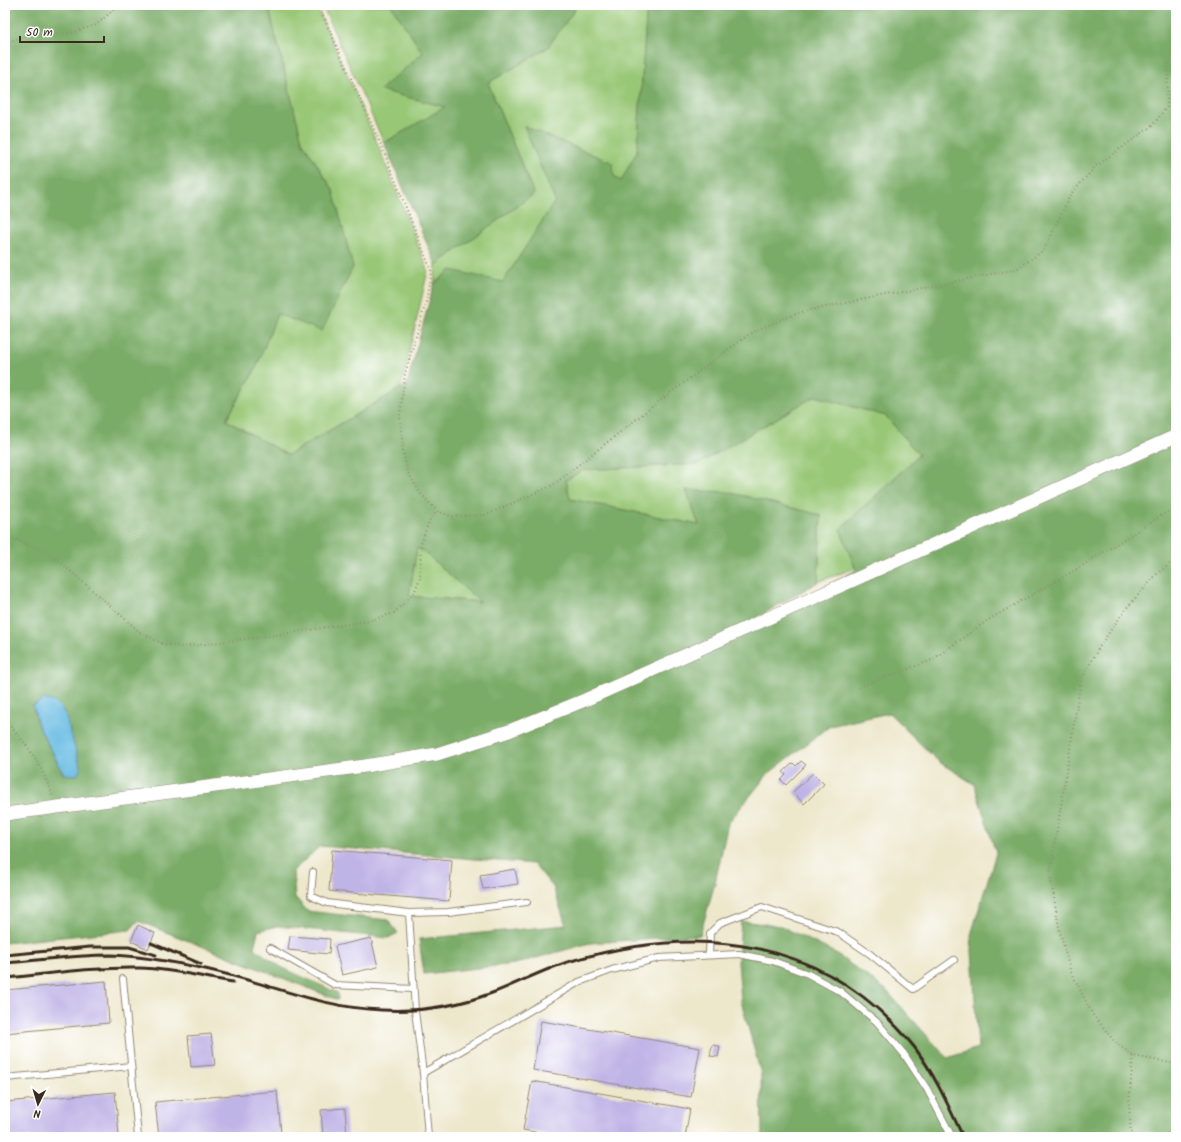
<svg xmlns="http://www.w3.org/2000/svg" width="1181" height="1142" font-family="Kalam,sans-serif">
<rect width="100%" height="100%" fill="#fff"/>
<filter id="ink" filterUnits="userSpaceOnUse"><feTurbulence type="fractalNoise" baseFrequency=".025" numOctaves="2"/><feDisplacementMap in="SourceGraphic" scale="8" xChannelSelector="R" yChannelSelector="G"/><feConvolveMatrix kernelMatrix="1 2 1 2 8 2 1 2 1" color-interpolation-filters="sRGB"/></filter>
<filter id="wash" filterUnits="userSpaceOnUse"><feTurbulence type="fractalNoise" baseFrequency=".012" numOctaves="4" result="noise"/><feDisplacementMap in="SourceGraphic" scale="16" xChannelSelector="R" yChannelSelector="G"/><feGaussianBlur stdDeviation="0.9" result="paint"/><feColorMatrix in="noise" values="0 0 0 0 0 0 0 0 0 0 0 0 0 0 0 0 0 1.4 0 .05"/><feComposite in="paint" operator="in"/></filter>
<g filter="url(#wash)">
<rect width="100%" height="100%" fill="#ede7cb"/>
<g fill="#98c776" stroke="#6a784a">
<polygon points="268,5 316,5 378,145 428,270 401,388 288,455 226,421 256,368 277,314 333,190 302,141"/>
<polygon points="322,5 391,5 423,53 381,90 446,107 384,143"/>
<polygon points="578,5 647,5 637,152 621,182 614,176 525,126 555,201 503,283 451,270 434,284 436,265 533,194 488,83 547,48"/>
<polygon points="815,396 886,416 919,455 840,529 855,568 818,582 821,515 686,490 699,525 570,499 566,480 583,470 698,464"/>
<polygon points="417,548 423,551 481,602 409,596"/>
</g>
<g fill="#7aac67" stroke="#5a6b42" fill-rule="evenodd">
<path d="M5,5h263l34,136 31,49 20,77 -31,64 -45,-17 -21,54 -30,52 62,35 113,-67 5,-1 28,-103 17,-14 52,12 52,-81 -31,-75 89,37 1,13 7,5 16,-30 10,-146h529v1132h-414l-1,-63 -20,-73 -3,-39 3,-41 40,5 54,27 51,37 61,68 31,-10 -7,-113 25,-82 -22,-69 -35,-22 -50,-49 -59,13 -62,48 -40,49 -13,60 -15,52 -110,8 -75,21 -91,10 -5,-35 147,-14 -13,-38 -19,-23 -214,-18 -27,25 2,26 12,14 81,9 10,13 -10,5 -111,-12 -19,5 -4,17 27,19 57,26v7l-200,-79 -8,9 -125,13zM815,396l71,20 33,39 -79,74 16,41 -131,74 -5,-5 98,-57 3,-67 -93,-23 -42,-2 13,35 -129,-26 -4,-19 17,-10 115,-6zM417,548l6,3 57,51 -71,-6zM33,706l40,36 8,26 -18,6 -25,-49z"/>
<polygon points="391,5 578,5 547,48 488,83 534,194 436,265 384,143 445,107 380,90 423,53"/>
</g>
<polygon fill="#65bae2" stroke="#507280" points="44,699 57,703 65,714 81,768 77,775 64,774 38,725 33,706"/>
<g id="blocks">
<g fill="#bfb4e6">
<polygon points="801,761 806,765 786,785 781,780 786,775 783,772 793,763 796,766"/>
<polygon points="813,773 824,784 804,804 793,792"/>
<polygon points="332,850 452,860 449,901 329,891"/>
<polygon points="515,869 518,884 483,889 480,875"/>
<polygon points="138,925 155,933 148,949 131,941"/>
<polygon points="290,936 330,939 329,954 288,950"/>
<polygon points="371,938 378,967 342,975 335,946"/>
<polygon points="106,981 109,1023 5,1033 5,990"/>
<polygon points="541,1021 700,1048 691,1097 533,1070"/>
<polygon points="211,1034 215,1065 191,1067 188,1036"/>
<polygon points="712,1045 720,1046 718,1057 710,1056"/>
<polygon points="532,1081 690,1109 685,1137 562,1137 523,1130"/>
<polygon points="277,1091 281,1133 239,1137 159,1137 155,1102"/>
<polygon points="115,1092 119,1135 94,1137 5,1137 5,1102"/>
<polygon points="345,1108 347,1137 323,1137 321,1110"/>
</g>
</g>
</g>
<g filter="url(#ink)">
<use href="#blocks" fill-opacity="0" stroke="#948874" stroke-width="1"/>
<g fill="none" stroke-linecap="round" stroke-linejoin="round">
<defs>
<g id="service">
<polyline points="313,872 311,896 327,903 409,913 415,1011 423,1073 428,1137"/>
<polyline points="409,913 448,912 527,902"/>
<polyline points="270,948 335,985 413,989"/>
<polyline points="709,954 710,933 720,923 762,907 838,932 870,954 913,989 954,960"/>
<polyline points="123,979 138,1137"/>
<polyline points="423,1073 579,982 612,970 659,958 739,954 773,961 808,974 841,992 877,1022 904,1054 927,1089 952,1137"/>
<polyline points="5,1078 131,1066"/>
</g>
<polyline id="minor" points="5,814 365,766 437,754 509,731 585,700 1176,436"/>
</defs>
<use href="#service" stroke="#948874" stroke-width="8"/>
<use href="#minor" stroke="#948874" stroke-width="14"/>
<g stroke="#948874" stroke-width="2" stroke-dasharray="1 3" stroke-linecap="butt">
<polyline points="318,5 381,145 431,270 426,302 405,374 400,415 403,452 408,473 421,494 437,511 451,516 486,515 553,485 662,399 752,332 800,312 1017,269 1044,250 1071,194 1096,166 1152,126 1167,107 1168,71 1176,33"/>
<polyline points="5,43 26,36 71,33 96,25 119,5"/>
<polyline points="5,535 51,554 140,632 163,644 182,647 269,636 368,621 394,613 414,593 420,578 421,544 429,521 437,511"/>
<polyline points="1176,559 1157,574 1125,610 1101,644 1081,680 1050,874 1059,928 1070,970 1093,1015 1115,1042 1133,1056 1176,1064"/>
<polyline points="859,687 932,660 988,620 1077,569 1167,512 1176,509"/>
<path d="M5,721c23,23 37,45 48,76"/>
<polyline points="1131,1137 1129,1104 1133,1056"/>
</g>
<use href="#service" stroke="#fff" stroke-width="6"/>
<use href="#minor" stroke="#fff" stroke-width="13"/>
<g stroke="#3b2a1e" stroke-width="3">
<polyline points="151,943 201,964"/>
<polyline points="5,955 90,947 129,947 156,955"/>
<path d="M5,963c35,-3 71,-8 106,-8 28,1 57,6 85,12 63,12 121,41 186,43 37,2 75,-4 110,-17 27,-10 52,-24 79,-32 129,-38 255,-24 344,87 20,27 34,59 48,89"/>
<path d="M5,978c44,-4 90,-11 135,-10 31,1 62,9 93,14"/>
</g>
</g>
</g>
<rect width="1181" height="1142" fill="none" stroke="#fff" stroke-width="20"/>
<g transform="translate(38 1104) rotate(185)" stroke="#ffffff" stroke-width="3" paint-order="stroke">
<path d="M0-3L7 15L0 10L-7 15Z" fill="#3b2a1e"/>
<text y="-6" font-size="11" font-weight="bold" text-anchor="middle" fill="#3b2a1e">N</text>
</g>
<path d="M20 36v6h84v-6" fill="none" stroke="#3b2a1e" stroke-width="2"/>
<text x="26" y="36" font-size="12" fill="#3b2a1e" stroke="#ffffff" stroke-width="3" paint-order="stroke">50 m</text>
</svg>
